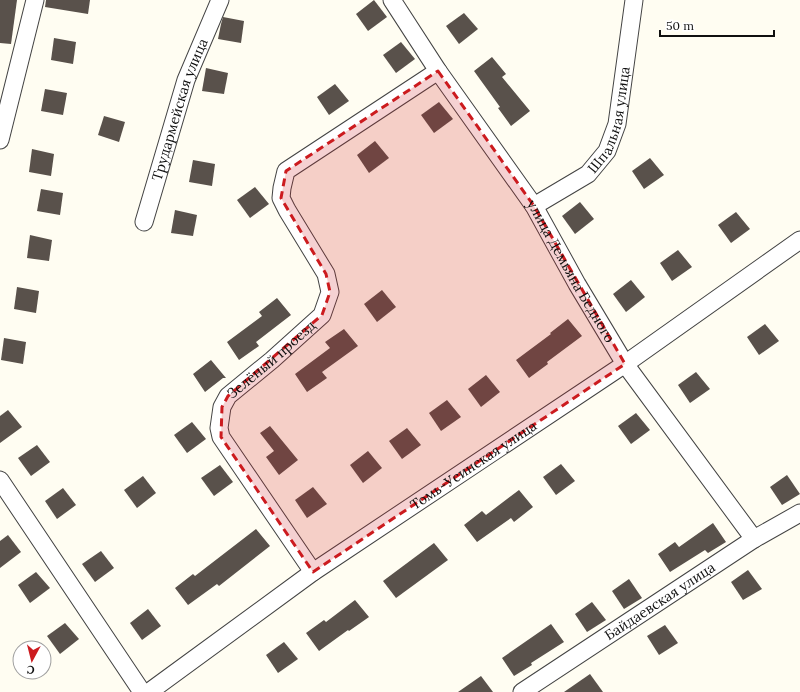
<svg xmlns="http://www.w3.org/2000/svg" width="800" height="692" font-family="Lora,serif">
<rect width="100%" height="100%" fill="#fffdf2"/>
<g fill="#59514b">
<polygon points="0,0 17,0 11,44 0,43"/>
<polygon points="46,0 90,0 88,14 45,7"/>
<polygon points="374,0 387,17 368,31 356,14"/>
<polygon points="464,13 478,29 459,44 446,26"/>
<polygon points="223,17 244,21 241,43 218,39 221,24"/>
<polygon points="54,38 76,42 73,64 51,60"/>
<polygon points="401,42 415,59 396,73 383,55"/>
<polygon points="492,57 506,74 502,77 530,111 511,126 498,108 500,107 474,71"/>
<polygon points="206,68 228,73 224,94 202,91"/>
<polygon points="335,84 349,101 329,115 317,97"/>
<polygon points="45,89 67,93 63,115 41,111"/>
<polygon points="439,102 453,119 434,133 421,115"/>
<polygon points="104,116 125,122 119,142 98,135"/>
<polygon points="375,141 389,158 369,173 357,155"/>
<polygon points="32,149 54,154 51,176 29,172"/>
<polygon points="650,158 664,175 644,189 632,171"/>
<polygon points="193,160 215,164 212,186 189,182"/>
<polygon points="255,187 269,204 250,218 237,200"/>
<polygon points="41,189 63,193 60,215 37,211"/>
<polygon points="580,202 594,219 575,234 562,216"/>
<polygon points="175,210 197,215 193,236 171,233"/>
<polygon points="736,212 750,229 731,243 718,225"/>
<polygon points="30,235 52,240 49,261 27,258"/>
<polygon points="678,250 692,267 672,281 660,263"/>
<polygon points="631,280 645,297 626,312 613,294"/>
<polygon points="17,287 39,291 36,313 14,309"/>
<polygon points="382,290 396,307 377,322 364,304"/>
<polygon points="277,298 291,315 256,342 259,346 239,360 227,342 262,316 259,312"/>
<polygon points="568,319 582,336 547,362 548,364 529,378 516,360 551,334 550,333"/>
<polygon points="765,324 779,341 759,355 747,337"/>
<polygon points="344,329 358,346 322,372 327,378 307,392 295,374 330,348 325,342"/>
<polygon points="4,338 26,342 23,364 1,360"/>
<polygon points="211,360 226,378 223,378 205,392 193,374"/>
<polygon points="696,372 710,389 690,403 678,385"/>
<polygon points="486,375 500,392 481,407 468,389"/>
<polygon points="447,400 461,417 441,431 429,413"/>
<polygon points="8,410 22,427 0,443 0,416"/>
<polygon points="636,413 650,430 631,444 618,426"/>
<polygon points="192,422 206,439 187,453 174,435"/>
<polygon points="270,426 298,460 279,475 266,457 274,451 260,433"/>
<polygon points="407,428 421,445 402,459 389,441"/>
<polygon points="37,445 50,462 31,476 18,458"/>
<polygon points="368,451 382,468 363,483 350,465"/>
<polygon points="561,464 575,481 556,495 543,477"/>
<polygon points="220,465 233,482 214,496 201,478"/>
<polygon points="787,475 800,494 782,505 770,487"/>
<polygon points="143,476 156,493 137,508 124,490"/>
<polygon points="313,487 327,504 307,518 295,500"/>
<polygon points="63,488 76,505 57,519 45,501"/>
<polygon points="519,490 533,507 514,522 511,518 477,542 464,525 482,511 486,515"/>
<polygon points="713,523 726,542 708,553 705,550 670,572 658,554 675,542 679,547"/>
<polygon points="256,529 270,546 219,586 217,584 188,605 175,588 193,574 195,576"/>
<polygon points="8,535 21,552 0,568 0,541"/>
<polygon points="434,543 448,560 396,598 383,581"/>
<polygon points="101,551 114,568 95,582 82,564"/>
<polygon points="748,570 762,589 743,600 731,582"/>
<polygon points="36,572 50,588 30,603 18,585"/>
<polygon points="629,579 642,598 624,609 612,591"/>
<polygon points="355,600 369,617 349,631 348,630 319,651 306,633 324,620 326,622"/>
<polygon points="592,602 606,620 587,632 575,614"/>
<polygon points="148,609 161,626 142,640 130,623"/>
<polygon points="65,623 79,639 60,654 47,636"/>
<polygon points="551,624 564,642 531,663 532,665 514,676 502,658"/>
<polygon points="665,625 678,643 659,655 647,636"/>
<polygon points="284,642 298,659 278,673 266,655"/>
<polygon points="590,674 603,692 564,692"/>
<polygon points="481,676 493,692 458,692"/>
</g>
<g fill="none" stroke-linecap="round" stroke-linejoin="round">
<defs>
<g id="minor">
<path id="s1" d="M392,0l46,71 96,135 43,78 48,80 129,175"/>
<polyline points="0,140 35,0"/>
<path id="s2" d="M534,206l54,-32 19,-23 10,-27 17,-124"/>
<path id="s3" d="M144,222l42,-142 34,-80"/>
<polyline points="0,480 142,692"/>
<path id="s4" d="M313,572l-92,-135 -2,-9 3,-21 6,-11 44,-36 50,-45 8,-23 -4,-18 -39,-64 -6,-12 1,-10 4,-17 152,-100"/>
<path id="s5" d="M149,692l164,-120 312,-208 175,-124"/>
<path id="s6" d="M522,692l232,-153 46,-26"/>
</g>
</defs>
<use href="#minor" stroke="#434343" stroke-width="19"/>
<use href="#minor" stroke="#fff" stroke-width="17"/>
</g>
<path fill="#cc1b1f" fill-opacity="0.2" stroke="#cc1b1f" stroke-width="3" stroke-dasharray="8 5" stroke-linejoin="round" d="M438,71l96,135 91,158 -312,208 -92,-135 1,-30 6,-11 94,-81 8,-23 -4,-18 -45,-76 5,-27z"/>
<g text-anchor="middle" stroke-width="4" stroke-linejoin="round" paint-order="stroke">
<g font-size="14" fill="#101010" stroke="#fff">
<text dy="5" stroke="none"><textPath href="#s3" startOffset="118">Трудармейская улица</textPath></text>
<text dy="5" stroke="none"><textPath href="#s2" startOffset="123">Шпальная улица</textPath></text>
<text dy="5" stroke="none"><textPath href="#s1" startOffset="325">улица Демьяна Бедного</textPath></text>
<text dy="5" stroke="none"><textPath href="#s4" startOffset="263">Зелёный проезд</textPath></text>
<text dy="5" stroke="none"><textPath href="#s5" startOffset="396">Томь-Усинская улица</textPath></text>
<text dy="5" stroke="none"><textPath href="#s6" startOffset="165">Байдаевская улица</textPath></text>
</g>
</g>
<g transform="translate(32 660) rotate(187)"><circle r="19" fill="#ffffff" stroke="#9f9f9f"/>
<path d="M0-3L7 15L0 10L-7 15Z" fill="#cc1b1f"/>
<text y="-6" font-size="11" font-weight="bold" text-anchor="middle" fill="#101010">С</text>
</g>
<path d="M660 30v6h114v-6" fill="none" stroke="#101010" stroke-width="2"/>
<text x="666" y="30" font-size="12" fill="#101010" stroke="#ffffff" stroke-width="3" paint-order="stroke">50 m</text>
</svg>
